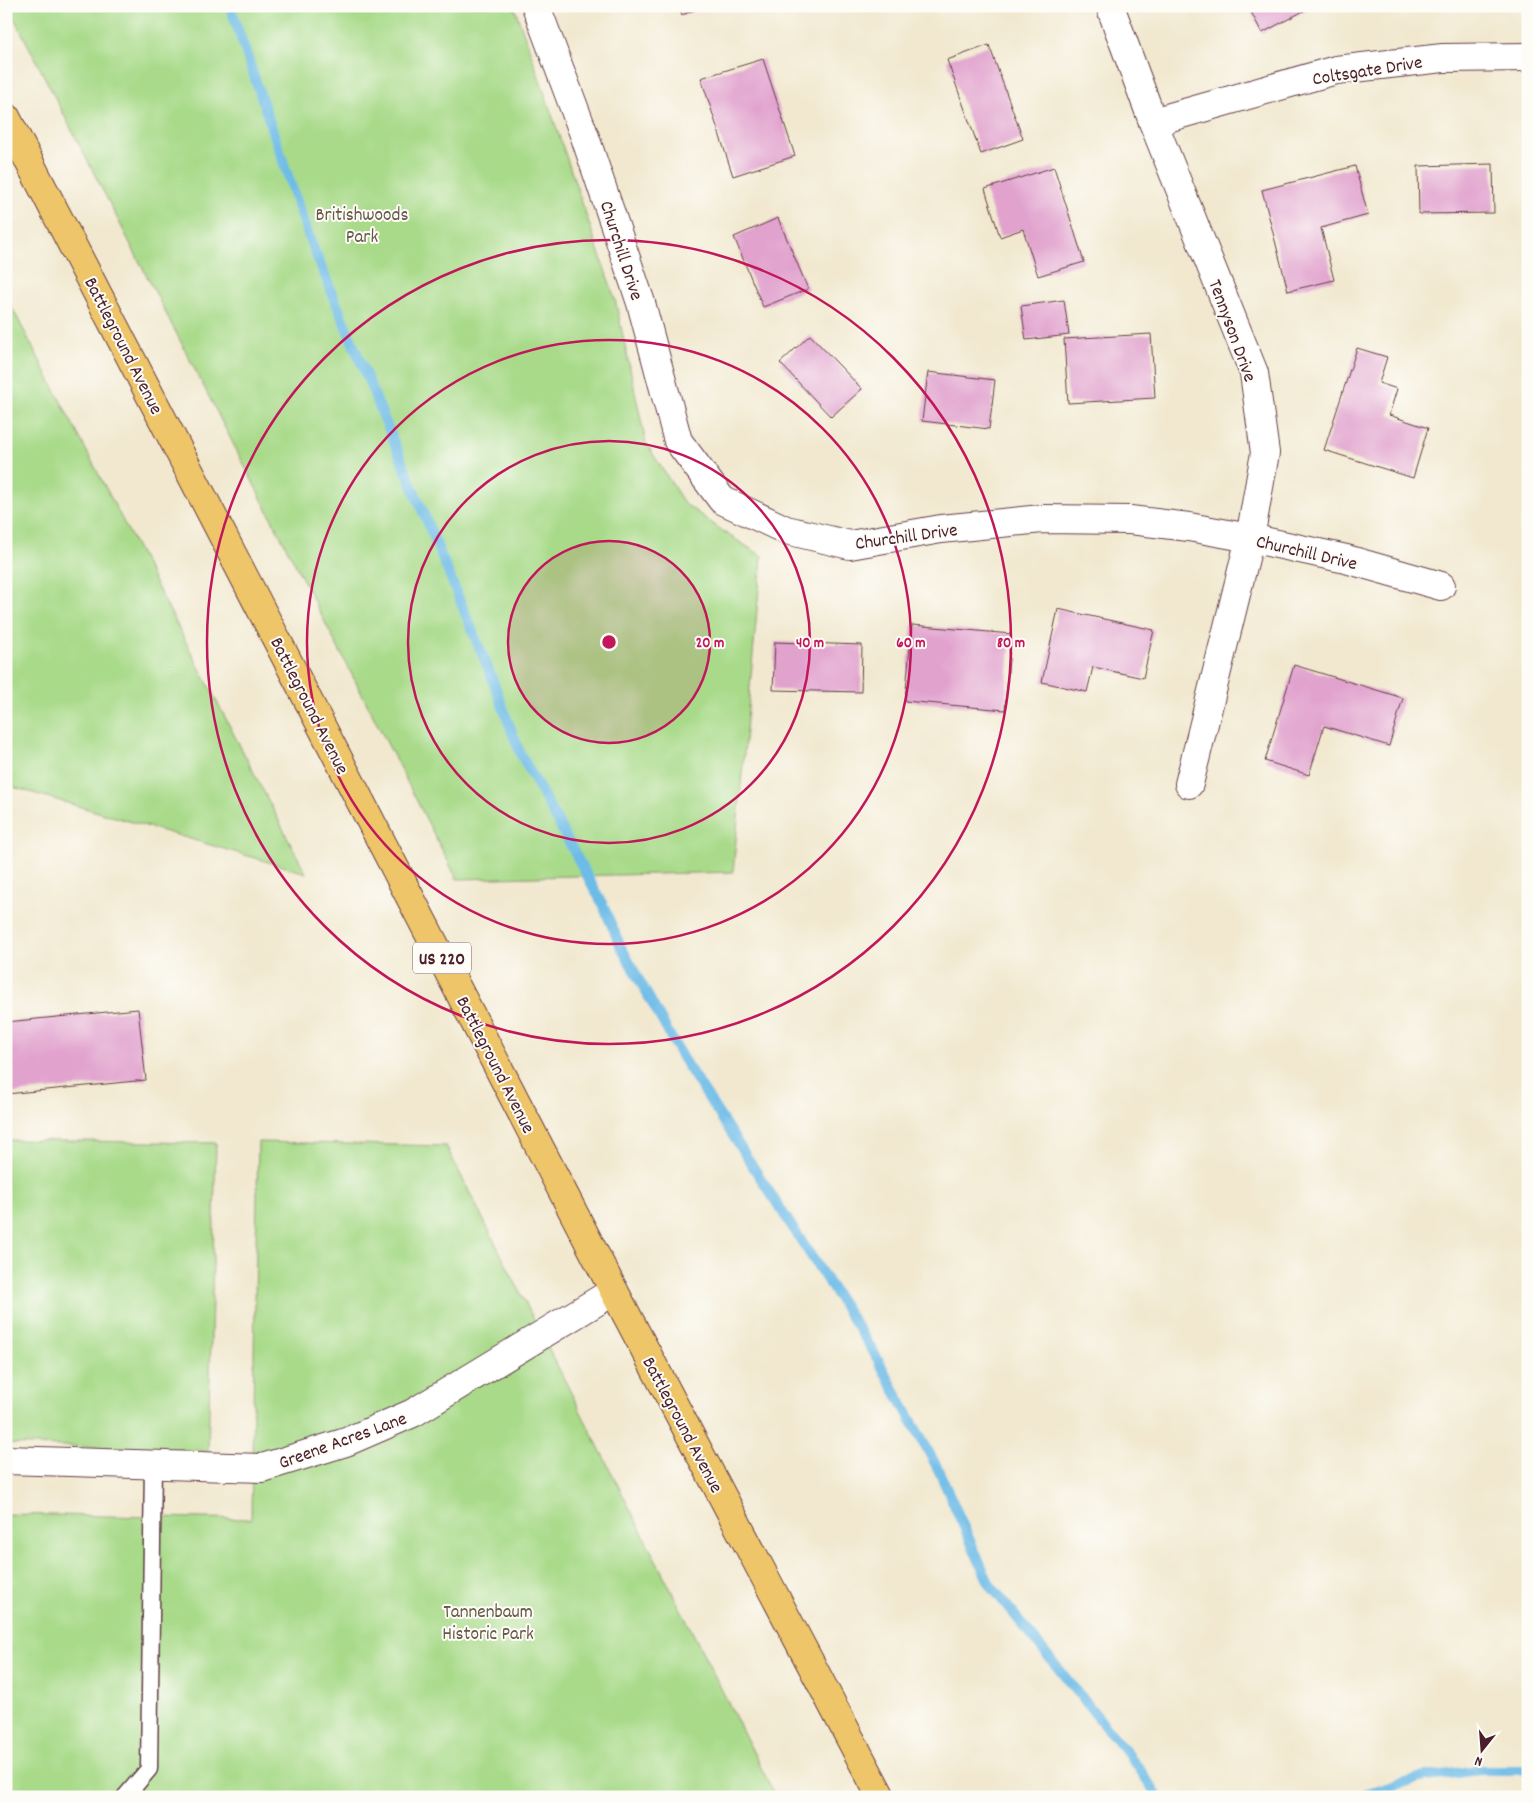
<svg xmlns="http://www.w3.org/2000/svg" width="1534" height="1803" font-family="Dekko,sans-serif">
<rect width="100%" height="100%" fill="#fdfcf7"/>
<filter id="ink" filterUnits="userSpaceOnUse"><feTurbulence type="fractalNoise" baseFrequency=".02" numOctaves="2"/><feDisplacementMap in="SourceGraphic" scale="10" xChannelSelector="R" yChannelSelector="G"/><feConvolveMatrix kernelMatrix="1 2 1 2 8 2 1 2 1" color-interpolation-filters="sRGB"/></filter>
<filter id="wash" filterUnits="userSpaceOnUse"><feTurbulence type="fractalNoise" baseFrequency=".0096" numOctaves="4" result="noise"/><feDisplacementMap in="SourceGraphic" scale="20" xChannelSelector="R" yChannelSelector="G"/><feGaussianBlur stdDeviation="1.12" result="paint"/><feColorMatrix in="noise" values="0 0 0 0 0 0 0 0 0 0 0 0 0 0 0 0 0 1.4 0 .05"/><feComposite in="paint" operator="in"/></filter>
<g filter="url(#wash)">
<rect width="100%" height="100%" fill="#f1e8cf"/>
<g fill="#a8da89" stroke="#797c5a">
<polygon points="8,6 514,6 530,51 615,299 646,443 684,503 727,534 762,556 733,872 457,879"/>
<polygon points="6,296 306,873 6,785"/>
<polygon points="6,1140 216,1143 208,1451 6,1444"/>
<polygon points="258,1142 446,1146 776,1797 6,1797 6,1514 251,1519"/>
</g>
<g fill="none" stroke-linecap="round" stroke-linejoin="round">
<g stroke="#6dbbe7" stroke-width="10">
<polyline points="230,6 310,240 490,673 520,753 602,903 621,947 683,1059 873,1351 937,1467 990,1585 1137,1765 1158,1797"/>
<polyline points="1357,1797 1419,1778 1479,1770 1528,1770"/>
</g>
</g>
<g id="blocks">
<g fill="#e1a2ce">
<polygon points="679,6 704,6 682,15"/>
<polygon points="1248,6 1313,6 1262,33"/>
<polygon points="989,45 1023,139 981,154 947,60"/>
<polygon points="763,59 795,156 733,176 701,78"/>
<polygon points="1493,164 1494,213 1419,214 1418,166"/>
<polygon points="1355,166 1368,215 1321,228 1334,280 1288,291 1262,190"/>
<polygon points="1054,167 1084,262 1038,276 1023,229 1000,237 985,189"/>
<polygon points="778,218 808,289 763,307 734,237"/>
<polygon points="1064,300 1069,335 1026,340 1021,306"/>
<polygon points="1151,334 1155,398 1068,403 1064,339"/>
<polygon points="810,335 862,389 831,417 780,363"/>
<polygon points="1357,348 1387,357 1379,383 1397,389 1389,415 1428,428 1413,478 1324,450"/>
<polygon points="928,372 995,380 989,429 922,421"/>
<polygon points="1058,609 1154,630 1143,678 1093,667 1087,692 1042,682"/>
<polygon points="912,625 1011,634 1005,710 905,701"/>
<polygon points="775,642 862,645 861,692 773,690"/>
<polygon points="1294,665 1403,698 1389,746 1324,726 1309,775 1265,761"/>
<polygon points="138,1009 146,1080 6,1094 6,1022"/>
</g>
</g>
</g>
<g filter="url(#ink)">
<use href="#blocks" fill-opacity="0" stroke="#633d44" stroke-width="1"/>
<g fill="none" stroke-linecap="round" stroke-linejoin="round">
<defs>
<polyline id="service" points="125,1797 149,1769 153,1465"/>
<g id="minor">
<polyline points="536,6 585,137 641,303 678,441 722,500 786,530 850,545 941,529 1042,519 1130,520 1189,527 1250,538 1346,559 1441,586"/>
<polyline points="1110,6 1153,122 1254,373 1265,453 1250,538 1189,784"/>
<polyline points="1153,122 1336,70 1443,58 1528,57"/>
<polyline points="6,1460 262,1468 346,1442 413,1413 614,1291"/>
</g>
<polyline id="primary" points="6,117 614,1291 881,1797"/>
</defs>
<use href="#service" stroke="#633d44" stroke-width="19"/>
<use href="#minor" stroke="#633d44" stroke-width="30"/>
<use href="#primary" stroke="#633d44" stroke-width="30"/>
<use href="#service" stroke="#fff" stroke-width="16"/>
<use href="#minor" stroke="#fff" stroke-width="28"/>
<use href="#primary" stroke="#eec569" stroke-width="28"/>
</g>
</g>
<circle cx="609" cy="642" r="101" fill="#c2185b" fill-opacity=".12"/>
<g fill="none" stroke="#c2185b" stroke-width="2.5">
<circle cx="609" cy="642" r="101"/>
<circle cx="609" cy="642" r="201"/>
<circle cx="609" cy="642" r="302"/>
<circle cx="609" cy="642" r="402"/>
</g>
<g text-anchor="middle" stroke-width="4" stroke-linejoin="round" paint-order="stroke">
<rect fill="#fdfcf7" stroke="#806168" stroke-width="1" x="413" y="942.5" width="58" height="31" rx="4"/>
<g font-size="18" font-weight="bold" fill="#4a1f2b">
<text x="442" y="964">US 220</text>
</g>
<g font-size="19" fill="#4a1f2b" stroke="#fdfcf7">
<text transform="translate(1367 69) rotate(-9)" y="7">Coltsgate Drive</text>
<text transform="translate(623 250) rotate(72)" y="7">Churchill Drive</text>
<text transform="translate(1234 330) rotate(70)" y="7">Tennyson Drive</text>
<text transform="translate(125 345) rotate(63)" y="7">Battleground Avenue</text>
<text transform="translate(906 535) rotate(-8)" y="7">Churchill Drive</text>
<text transform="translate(1307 551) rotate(13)" y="7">Churchill Drive</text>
<text transform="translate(311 705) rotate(63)" y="7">Battleground Avenue</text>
<text transform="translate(497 1064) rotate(63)" y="7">Battleground Avenue</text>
<text transform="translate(684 1424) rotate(62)" y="7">Battleground Avenue</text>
<text transform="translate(342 1439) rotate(-20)" y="7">Greene Acres Lane</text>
</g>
<g font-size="19" fill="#665747" stroke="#fdfcf7">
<text x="362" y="220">Britishwoods<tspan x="362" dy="22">Park</tspan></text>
<text x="488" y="1617">Tannenbaum<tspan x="488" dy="22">Historic Park</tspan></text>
</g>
</g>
<circle cx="609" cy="642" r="8" fill="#c2185b" stroke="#fdfcf7" stroke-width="2.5"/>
<g font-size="15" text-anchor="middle" font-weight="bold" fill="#c2185b" stroke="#fdfcf7" stroke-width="4" stroke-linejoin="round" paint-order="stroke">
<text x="710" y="647">20 m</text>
<text x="810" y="647">40 m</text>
<text x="911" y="647">60 m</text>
<text x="1011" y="647">80 m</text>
</g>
<rect width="1534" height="1803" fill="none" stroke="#fdfcf7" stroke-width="25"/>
<g transform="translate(1482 1750) rotate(197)" stroke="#fdfcf7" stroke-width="4" paint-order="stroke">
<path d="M0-4L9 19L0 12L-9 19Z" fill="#4a1f2b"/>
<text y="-8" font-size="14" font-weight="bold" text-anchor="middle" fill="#4a1f2b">N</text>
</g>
</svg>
